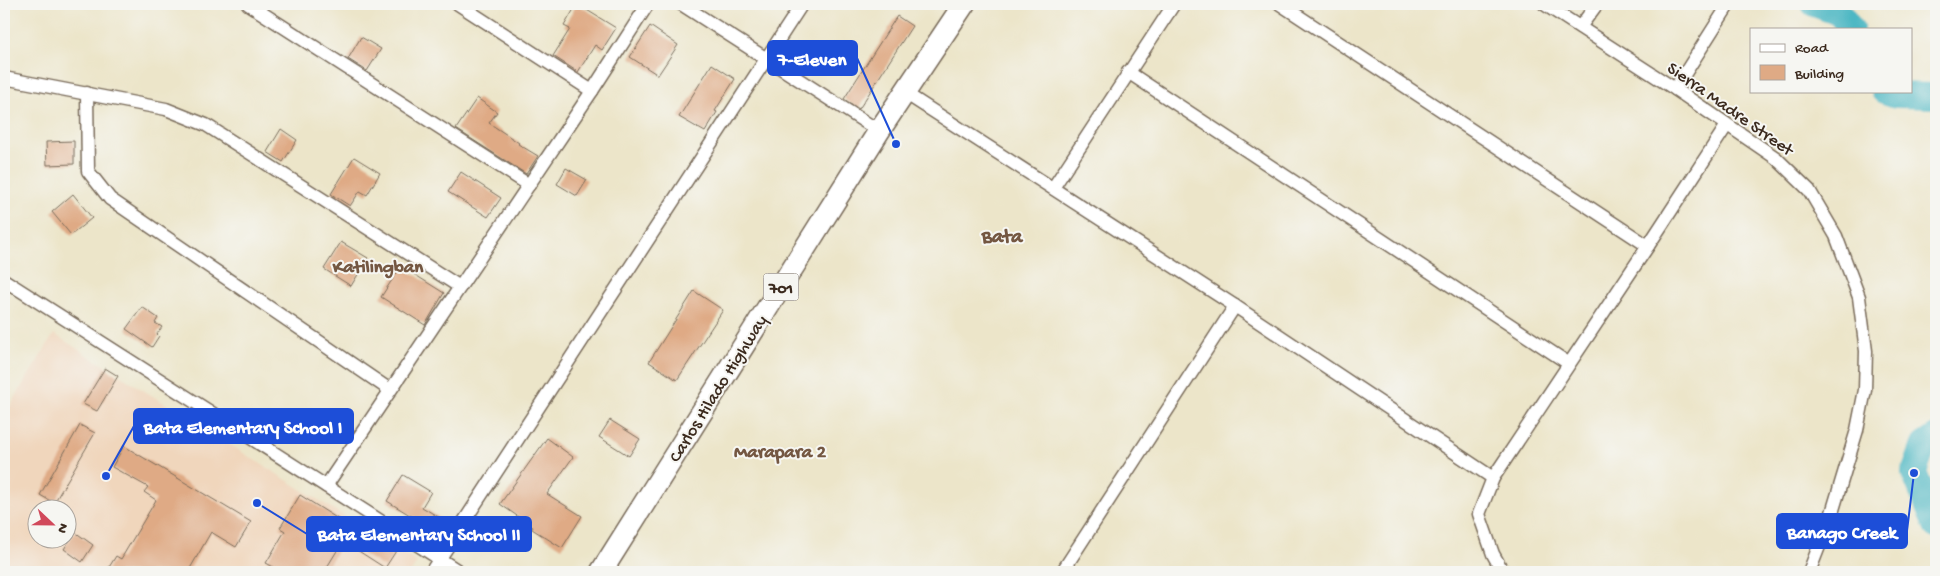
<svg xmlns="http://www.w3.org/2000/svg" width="1940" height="576" font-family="'Gochi Hand',sans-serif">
<rect width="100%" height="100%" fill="#f6f6f2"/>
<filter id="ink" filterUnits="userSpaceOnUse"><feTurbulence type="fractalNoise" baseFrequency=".02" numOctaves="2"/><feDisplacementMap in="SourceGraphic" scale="10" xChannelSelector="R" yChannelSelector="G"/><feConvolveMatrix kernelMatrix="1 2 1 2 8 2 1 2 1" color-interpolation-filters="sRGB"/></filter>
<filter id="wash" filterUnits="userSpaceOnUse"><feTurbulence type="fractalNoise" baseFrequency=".0096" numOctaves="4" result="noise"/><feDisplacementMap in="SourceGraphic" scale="20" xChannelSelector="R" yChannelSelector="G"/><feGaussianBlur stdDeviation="1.12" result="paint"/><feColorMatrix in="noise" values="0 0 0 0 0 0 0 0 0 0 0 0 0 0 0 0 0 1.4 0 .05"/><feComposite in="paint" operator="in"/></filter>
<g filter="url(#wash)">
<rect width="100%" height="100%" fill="#ece5c9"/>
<path fill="#f0d6bc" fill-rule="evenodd" d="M54,334l363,228 -6,10h-407v-156zM38,508h30v30h-30z"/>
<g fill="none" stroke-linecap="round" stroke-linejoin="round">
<g stroke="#48b6c2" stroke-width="26">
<polyline points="1814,4 1839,13 1851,29"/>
<polyline points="1884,91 1896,95 1936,96"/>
<polyline points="1936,437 1924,445 1914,473 1936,526"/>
</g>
</g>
<g id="blocks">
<g fill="#dfaa85">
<polygon points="577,4 616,28 602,50 595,45 578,72 553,56 570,29 564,26"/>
<polygon points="897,16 912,26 859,109 844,99"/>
<polygon points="650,26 678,45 658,75 630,57"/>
<polygon points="361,37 381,49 367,71 348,59"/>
<polygon points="712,64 735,79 715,111 717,112 705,132 679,117"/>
<polygon points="477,98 497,112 489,123 519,143 518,144 538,156 526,174 456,129"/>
<polygon points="281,129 297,140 283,162 267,152"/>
<polygon points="74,141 74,164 47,165 46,142"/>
<polygon points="354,157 380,173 367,195 360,191 350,206 331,194"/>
<polygon points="566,168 587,180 577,196 557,184"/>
<polygon points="461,172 501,198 488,217 448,192"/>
<polygon points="73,194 92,218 71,235 52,212"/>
<polygon points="341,242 368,258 351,286 324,269"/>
<polygon points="401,266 444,293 425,325 381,297"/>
<polygon points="694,291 723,310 677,380 649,362"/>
<polygon points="142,307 158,318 155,323 162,327 157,334 159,336 152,347 126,329"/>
<polygon points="105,368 118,376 97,411 83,404"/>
<polygon points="610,420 640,439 629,456 599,437"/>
<polygon points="80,425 95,433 54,503 40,495"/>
<polygon points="547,438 573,457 547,494 582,516 562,548 532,529 533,527 500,504"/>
<polygon points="124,446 251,522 236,547 211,532 188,572 106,572 116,556 121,559 156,500 144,492 148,487 112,467"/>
<polygon points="403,475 431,492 422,507 450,524 435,547 411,531 418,520 387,501"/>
<polygon points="300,495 357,531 359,528 396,551 385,568 343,541 324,572 283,572 266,563 285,531 280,528"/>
<polygon points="75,532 93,545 82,562 64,549"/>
</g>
</g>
</g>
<g filter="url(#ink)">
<use href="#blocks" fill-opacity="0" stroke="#796b5a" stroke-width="1"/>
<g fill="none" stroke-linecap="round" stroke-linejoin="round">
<defs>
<g id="minor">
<polyline points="248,4 529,185"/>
<polyline points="458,4 592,91"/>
<polyline points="681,4 879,131"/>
<polyline points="1280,4 1648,246"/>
<polyline points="1544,4 1675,89 1776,158 1809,190 1836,236 1859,297 1866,351 1865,390 1857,430 1832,513 1809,572"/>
<polyline points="1580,27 1597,4"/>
<polyline points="1128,72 1568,363"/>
<polyline points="4,78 166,109 206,125 460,287"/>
<polyline points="1675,89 1729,4"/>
<polyline points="87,93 88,171 110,199 390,390"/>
<polyline points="905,93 1235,306 1493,478"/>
<polyline points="1053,188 1174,4"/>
<polyline points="4,280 460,572"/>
<polyline points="326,486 592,91 648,4"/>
<polyline points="431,572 802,4"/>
<polyline points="1062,572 1235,306"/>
<polyline points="1503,572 1493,554 1479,514 1493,478 1648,246 1727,125"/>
</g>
<polyline id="primary" points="601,572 879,131 964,4"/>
</defs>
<use href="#minor" stroke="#796b5a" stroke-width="15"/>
<use href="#primary" stroke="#796b5a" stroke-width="24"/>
<use href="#minor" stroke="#fff" stroke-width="12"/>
<use href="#primary" stroke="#fff" stroke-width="21"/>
</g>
</g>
<g text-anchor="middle" stroke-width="4" stroke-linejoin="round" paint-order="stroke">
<rect fill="#f6f6f2" stroke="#73675e" stroke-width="1" x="763.5" y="273.5" width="35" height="27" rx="4"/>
<g font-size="16" font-weight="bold" fill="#3b2a1e">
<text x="781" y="293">701</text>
</g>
<g font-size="18" fill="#3b2a1e" stroke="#f6f6f2">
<text transform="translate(1731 108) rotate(35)" y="6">Sierra Madre Street</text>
<text transform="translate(717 388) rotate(-58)" y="6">Carlos Hilado Highway</text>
</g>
<g font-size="19" font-weight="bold" fill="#745742" stroke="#f6f6f2">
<text x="378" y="272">Katilingban</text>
<text x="780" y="457">Marapara 2</text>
</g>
<g font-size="20" font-weight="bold" fill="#745742" stroke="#f6f6f2">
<text x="1002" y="242">Bata</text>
</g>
</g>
<path fill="none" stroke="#1d4ed8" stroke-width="2" d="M896 144L857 58M106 476L134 426M1914 473L1907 531M257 503L307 534"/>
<g fill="#1d4ed8" stroke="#f6f6f2" stroke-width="2">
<circle cx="896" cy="144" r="5"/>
<circle cx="106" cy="476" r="5"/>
<circle cx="1914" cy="473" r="5"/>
<circle cx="257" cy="503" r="5"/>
</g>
<g fill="#1d4ed8" stroke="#1d4ed8" stroke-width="2">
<rect x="768" y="41" width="89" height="34" rx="5"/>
<rect x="134" y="409" width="219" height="34" rx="5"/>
<rect x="1777" y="514" width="130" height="34" rx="5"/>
<rect x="307" y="517" width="224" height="34" rx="5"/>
</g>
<g font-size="19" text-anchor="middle" font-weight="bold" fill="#fff">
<text x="812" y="65">7-Eleven</text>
<text x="243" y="433">Bata Elementary School I</text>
<text x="1842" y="538">Banago Creek</text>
<text x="419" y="540">Bata Elementary School II</text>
</g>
<rect width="1940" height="576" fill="none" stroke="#f6f6f2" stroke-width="20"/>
<rect x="1750" y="28" width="162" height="65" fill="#f6f6f2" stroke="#aba49d"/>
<rect x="1760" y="44" width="25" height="8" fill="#ffffff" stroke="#aba49d"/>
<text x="1795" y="52" font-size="15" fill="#3b2a1e">Road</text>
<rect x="1760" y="65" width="25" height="15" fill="#dfaa85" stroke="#aba49d"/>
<text x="1795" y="78" font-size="15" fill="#3b2a1e">Building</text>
<g transform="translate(52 524) rotate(112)"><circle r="24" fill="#f6f6f2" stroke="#aba49d"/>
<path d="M0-4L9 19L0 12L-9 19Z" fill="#d1495b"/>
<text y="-8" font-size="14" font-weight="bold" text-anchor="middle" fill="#3b2a1e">N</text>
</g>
</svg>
